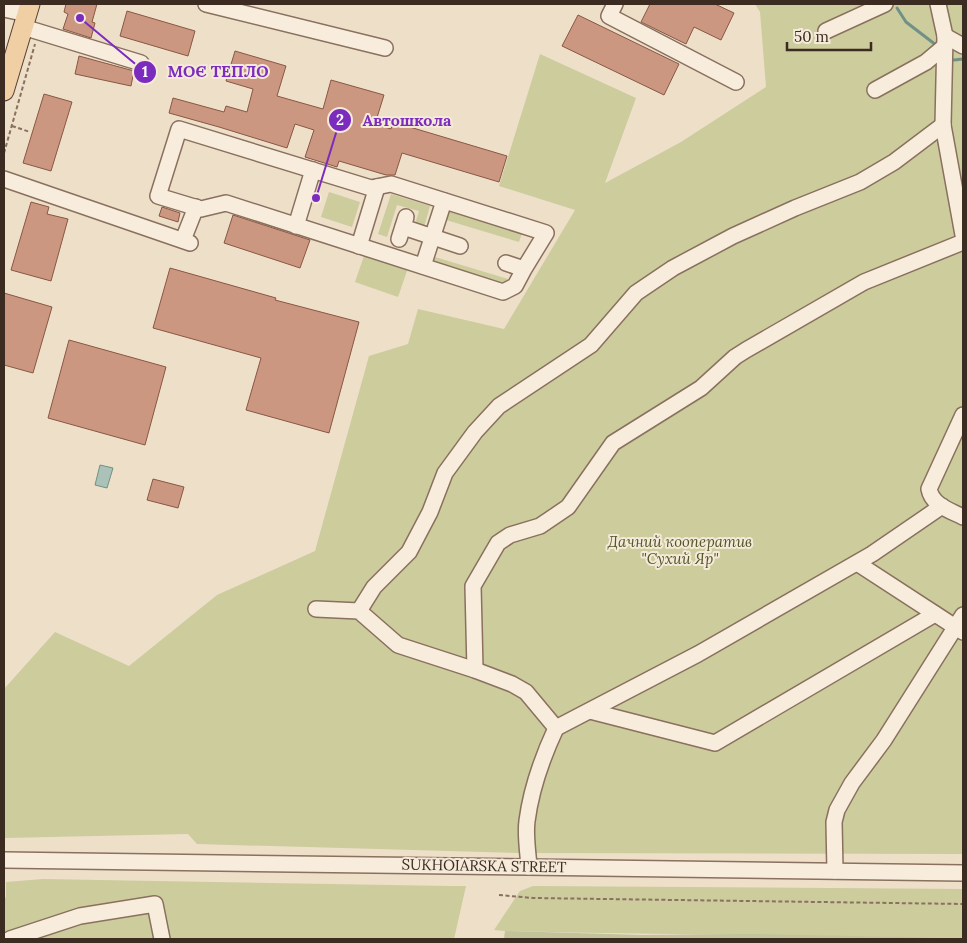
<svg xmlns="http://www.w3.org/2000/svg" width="967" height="943" font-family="Lora,serif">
<rect width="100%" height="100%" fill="#eedfc9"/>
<g fill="#cccc9d">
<polygon points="755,4 963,4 963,854 517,853 197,844 188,834 4,838 4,689 55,632 129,666 217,595 315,551 369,356 408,344 418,309 504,329 575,210 499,186 540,54 636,98 605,183 681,142 766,87 760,12"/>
<polygon points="329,192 360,202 352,227 321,217"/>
<polygon points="391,194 430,206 424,227 415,224 419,211 397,205 387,237 378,234"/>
<polygon points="449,210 522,233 519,242 446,220"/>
<polygon points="365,253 408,268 398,297 355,282"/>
<polygon points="435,257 508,279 505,289 432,266"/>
<polygon points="43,879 450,886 466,886 454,939 4,939 4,899 6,897 6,882"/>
<path d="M533,886l430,3v49c-153,-3 -305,-3 -458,-7l-11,-1 26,-39z"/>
</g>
<polygon fill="#c2c29b" points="505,931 642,935 751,934 963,938 963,939 504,939"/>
<polygon fill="#aac2b8" stroke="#709185" points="100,465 113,468 107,488 95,485"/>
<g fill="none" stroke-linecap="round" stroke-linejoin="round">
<g stroke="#709185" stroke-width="3">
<polyline points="897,8 906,22 936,45"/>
<polyline points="954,60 963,59"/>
</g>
</g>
<g fill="#cb9780" stroke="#895744">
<polygon points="66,4 97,4 92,22 95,23 91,38 63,29 68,14 64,12"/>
<polygon points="650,4 715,4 734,13 721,40 694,27 686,44 641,22"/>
<polygon points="127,11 195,31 188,56 120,36"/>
<polygon points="578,15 679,64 664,95 562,46"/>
<polygon points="235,51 286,66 277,96 323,109 331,80 384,95 375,124 391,129 393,122 507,156 499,182 402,153 395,175 386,175 339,161 337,167 305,157 314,130 295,124 287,148 219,127 169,113 173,98 224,112 226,106 247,112 253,89 226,81"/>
<polygon points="79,56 134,71 131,86 75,74"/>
<polygon points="44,94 72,102 51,171 23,163"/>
<polygon points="31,202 49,207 47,214 68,219 51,281 11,270"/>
<polygon points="162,207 180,213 178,222 159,216"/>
<polygon points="233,215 310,240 300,268 224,243"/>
<polygon points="170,268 276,298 275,300 359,322 329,433 246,410 261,358 153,328"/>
<polygon points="4,293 52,307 33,373 4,365"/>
<polygon points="69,340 166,367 145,445 48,418"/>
<polygon points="153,479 184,487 178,508 147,500"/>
</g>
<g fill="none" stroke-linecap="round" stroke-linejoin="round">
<defs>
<g id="minor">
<polyline points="206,4 385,48"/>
<polyline points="615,4 609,16 736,82"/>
<polyline points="938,4 945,36 943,125 963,235"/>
<polyline points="4,9 27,14"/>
<polyline points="23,27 141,63"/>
<polyline points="826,31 885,4"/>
<polyline points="945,36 963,46"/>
<polyline points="875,90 926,62 945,46"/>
<polyline points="4,179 190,243"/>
<polyline points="296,226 313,170"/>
<polyline points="403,227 460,246"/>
<polyline points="399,239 406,217"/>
<polyline points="183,240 196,207"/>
<polyline points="359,246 377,187"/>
<polyline points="506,263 524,269 515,286 503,292 226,203 201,209 158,196 179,129 371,188 391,184 546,233 524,269"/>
<polyline points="423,266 444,201"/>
<path d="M963,415l-34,74c3,16 20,21 34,28"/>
<polyline points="857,563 963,632"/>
<path d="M316,609l43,2 39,34 77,25 37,14 14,8 30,36c-13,28 -25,62 -29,93 -2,14 1,31 2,46"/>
<polyline points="359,611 374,587 409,552 430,512 445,473 475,432 499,406 591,345 636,293 673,268 733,236 795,208 860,182 894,162 943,125"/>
<polyline points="475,670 473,586 498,543 510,535 540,526 568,507 613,443 701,388 735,357 746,350 864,282 963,242"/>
<polyline points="590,711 715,743 935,614"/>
<polyline points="556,728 698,654 872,554 942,506"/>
<polyline points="4,860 963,873"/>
<polyline points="835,871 834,822 837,810 852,783 884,740 963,615"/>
<polyline points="10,939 80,916 155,904 162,939"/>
</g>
<polyline id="major" points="4,91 30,4"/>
</defs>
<use href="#minor" stroke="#8a705e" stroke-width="18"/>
<use href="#major" stroke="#583f32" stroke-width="21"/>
<g stroke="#8a705e" stroke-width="2" stroke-dasharray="4 2.5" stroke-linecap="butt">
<polyline points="12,126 30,132"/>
<polyline points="4,153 35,44"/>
<polyline points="499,895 533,898 963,904"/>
</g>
<use href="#minor" stroke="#f8eddd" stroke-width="15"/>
<use href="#major" stroke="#efcfa3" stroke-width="19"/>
</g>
<g text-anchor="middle" stroke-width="4" stroke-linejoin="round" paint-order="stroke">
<g font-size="15" font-style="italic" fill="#515728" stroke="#f5ead9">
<text x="680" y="547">Дачний кооператив<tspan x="680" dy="17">"Сухий Яр"</tspan></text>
</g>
<g font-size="15" fill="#3b2b21" stroke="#f5ead9">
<text transform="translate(484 866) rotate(1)" y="5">SUKHOIARSKA STREET</text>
</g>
</g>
<path fill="none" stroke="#7b2cbf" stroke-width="2" d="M80 18L145 72M316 198L340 120"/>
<g fill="#7b2cbf" stroke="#f5ead9" stroke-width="2">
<circle cx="80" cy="18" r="5"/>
<circle cx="316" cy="198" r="5"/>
<circle cx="145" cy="72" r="12"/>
<circle cx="340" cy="120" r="12"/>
</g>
<g font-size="15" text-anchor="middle" font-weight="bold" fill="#fff">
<text x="145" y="77">1</text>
<text x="340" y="125">2</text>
</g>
<g font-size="16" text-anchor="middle" font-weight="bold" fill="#7b2cbf" stroke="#f5ead9" stroke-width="4" stroke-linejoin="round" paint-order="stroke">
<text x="218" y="77">МОЄ ТЕПЛО</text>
<text x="407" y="126">Автошкола</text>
</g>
<rect width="967" height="943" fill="none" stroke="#3b2b21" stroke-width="10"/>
<path d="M787 42v8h84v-8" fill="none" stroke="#3b2b21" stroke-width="2.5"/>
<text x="794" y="42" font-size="15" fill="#3b2b21" stroke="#f5ead9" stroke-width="4" paint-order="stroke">50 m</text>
</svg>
